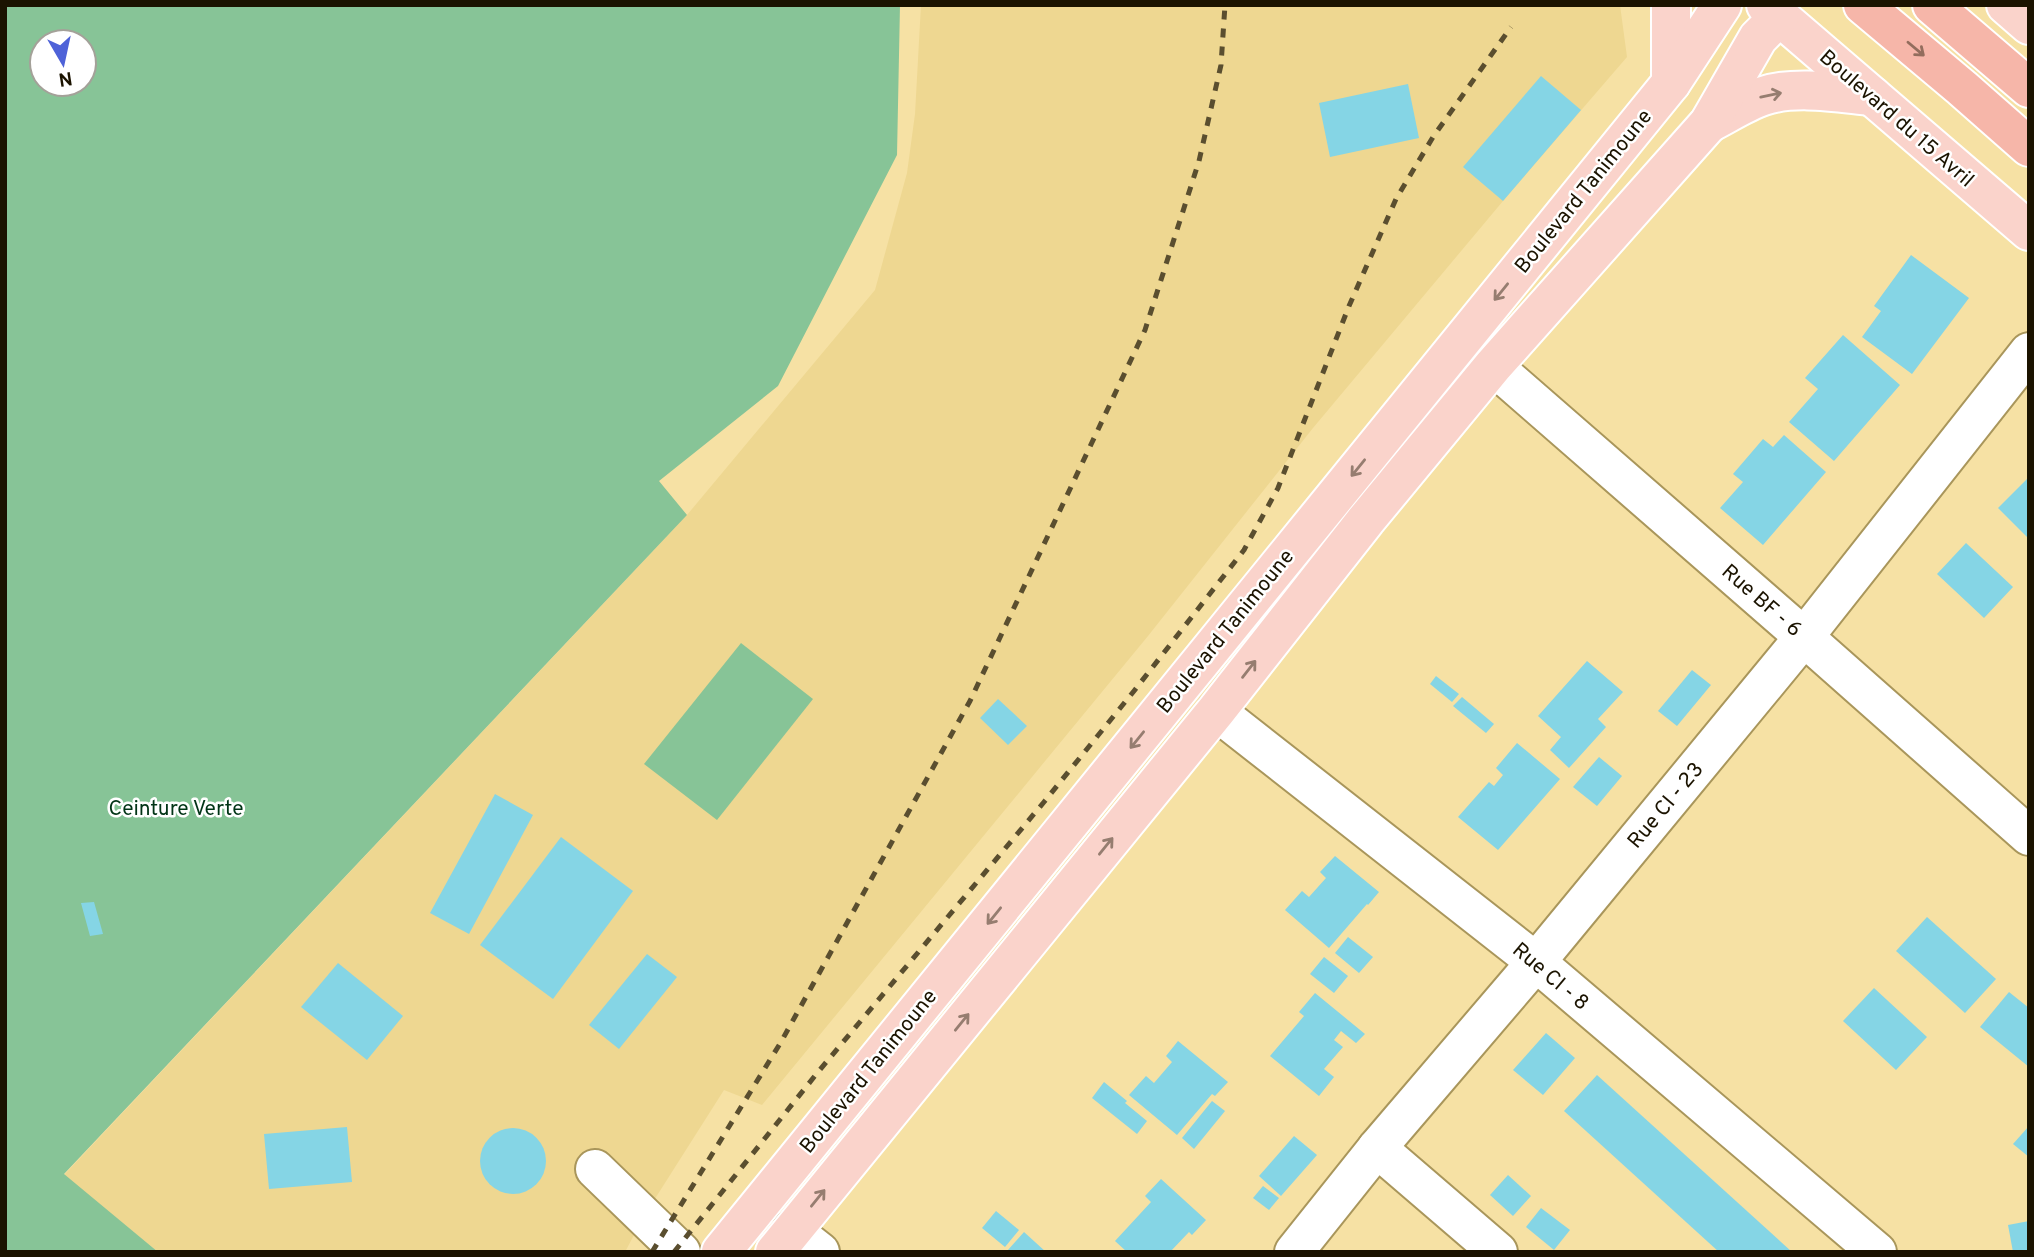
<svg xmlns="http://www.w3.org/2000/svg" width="2034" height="1257" font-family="Overpass,sans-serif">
<rect width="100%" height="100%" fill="#f6e1a4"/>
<polygon fill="#eed791" points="921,5 1620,5 1627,57 1503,201 1313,428 1148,636 762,1105 724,1090 644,1216 625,1252 158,1252 64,1175 687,515 875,290 907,173 915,114"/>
<g fill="#87c497" fill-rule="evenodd">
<path d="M5,5h895l-3,150 -119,231 -119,95 28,34 -623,659 94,78h-153zM42,42h42v42h-42z"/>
<polygon points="741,643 813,699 717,820 644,764"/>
</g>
<g fill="#85d5e5">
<polygon points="1541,76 1581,110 1503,201 1463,167"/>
<polygon points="1408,84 1419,138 1330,157 1319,103"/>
<polygon points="1911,255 1969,298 1912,374 1862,337 1881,311 1874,306"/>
<polygon points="1843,335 1900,385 1834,461 1789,422 1818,389 1805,378"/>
<polygon points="1784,435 1826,472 1763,545 1720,508 1743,482 1733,474 1763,439 1773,447"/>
<polygon points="2029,477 2029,539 1998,508"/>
<polygon points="1966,543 2013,587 1984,618 1937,574"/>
<polygon points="1587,661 1623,692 1598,719 1606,727 1569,768 1550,750 1561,737 1538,716"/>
<polygon points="1692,670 1711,685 1677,726 1658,711"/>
<polygon points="1436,676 1459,694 1452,702 1430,684"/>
<polygon points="1462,697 1494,724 1486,733 1453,706"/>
<polygon points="998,699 1027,726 1008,745 980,718"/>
<polygon points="1517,743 1560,779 1498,850 1458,817 1489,782 1494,786 1503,775 1496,768"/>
<polygon points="1599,757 1622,776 1597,806 1573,787"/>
<polygon points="495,794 533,815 469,934 430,913"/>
<polygon points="561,837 633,891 553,999 480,945"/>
<polygon points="1335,856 1379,892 1368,905 1367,904 1329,948 1285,910 1302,891 1309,897 1326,878 1320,872"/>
<polygon points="94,902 103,934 90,936 81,903"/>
<polygon points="1927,917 1996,979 1965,1013 1896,951"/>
<polygon points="1348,937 1373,957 1359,973 1335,953"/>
<polygon points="647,954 677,977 619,1049 589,1025"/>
<polygon points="1324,957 1348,976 1334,993 1310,974"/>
<polygon points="338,963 403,1016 367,1060 301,1007"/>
<polygon points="1874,988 1927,1037 1896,1070 1843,1021"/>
<polygon points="2009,992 2029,1008 2029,1067 1980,1027"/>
<polygon points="1315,993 1365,1034 1356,1043 1341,1031 1334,1040 1343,1047 1324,1069 1334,1077 1319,1096 1270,1056 1304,1016 1299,1012"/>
<polygon points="1546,1033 1575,1058 1543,1095 1513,1070"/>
<polygon points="1178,1041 1228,1082 1215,1096 1212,1094 1177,1135 1129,1095 1146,1076 1154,1083 1172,1062 1166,1056"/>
<polygon points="1597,1075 1792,1252 1719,1252 1564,1111"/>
<polygon points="1104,1082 1127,1101 1125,1103 1147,1121 1137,1134 1092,1098"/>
<polygon points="1212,1101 1225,1111 1194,1149 1182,1138"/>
<polygon points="2029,1126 2029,1157 2013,1144"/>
<polygon points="347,1127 352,1182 269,1189 264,1134"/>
<circle cx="513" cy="1161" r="33"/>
<polygon points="1294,1136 1317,1155 1281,1196 1259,1176"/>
<polygon points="1508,1175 1531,1196 1513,1216 1490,1195"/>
<polygon points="1161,1179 1206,1220 1192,1235 1189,1232 1170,1252 1127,1252 1115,1241 1151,1202 1145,1196"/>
<polygon points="1263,1186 1279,1198 1269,1210 1253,1198"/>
<polygon points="1541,1208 1570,1230 1554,1250 1526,1227"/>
<polygon points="996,1211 1019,1230 1005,1247 982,1228"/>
<polygon points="2029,1221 2029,1252 2013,1252 2008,1225"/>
<polygon points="1024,1232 1046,1252 1007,1251"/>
</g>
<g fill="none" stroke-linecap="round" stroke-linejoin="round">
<defs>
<g id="minor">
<polyline points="1493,366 1804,637 2029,836"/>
<polyline points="1216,711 1536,962 1877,1252"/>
<polyline points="1377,1148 1498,1252"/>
<polyline points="595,1169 681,1252"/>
<polyline points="792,1230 820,1252"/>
<polyline points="1294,1252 1377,1148 1536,962 1804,637 2029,352"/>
</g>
<g id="major">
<polyline points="1766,5 2029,231"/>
<polyline points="2006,5 2029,25"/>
<polyline points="1671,83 1671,5"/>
<path d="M1709,123c18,-9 36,-21 54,-27 33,-11 76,-3 109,0"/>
<polyline points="721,1252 1671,83 1722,5"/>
<polyline points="775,1252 1216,711 1366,520 1493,366 1709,123 1758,38 1779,17"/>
</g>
<g id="highway">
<polyline points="1863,5 1962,88 2029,147"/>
<polyline points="1932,5 2029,88"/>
</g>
</defs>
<use href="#minor" stroke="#a9965b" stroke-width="42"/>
<use href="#major" stroke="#fff" stroke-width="42"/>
<use href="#highway" stroke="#fff" stroke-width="42"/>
<use href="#minor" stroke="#fff" stroke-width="38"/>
<use href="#major" stroke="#fad3cb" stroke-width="38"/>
<use href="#highway" stroke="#f6b6a9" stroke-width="38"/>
<g stroke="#5a4e2f" stroke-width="5" stroke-dasharray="9 9" stroke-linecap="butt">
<polyline points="652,1252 781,1042 970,701 1145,330 1199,161 1221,65 1225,5"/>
<polyline points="674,1252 818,1072 1044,802 1134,691 1244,550 1278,488 1349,306 1396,199 1433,137 1511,27"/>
</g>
</g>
<defs><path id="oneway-shaft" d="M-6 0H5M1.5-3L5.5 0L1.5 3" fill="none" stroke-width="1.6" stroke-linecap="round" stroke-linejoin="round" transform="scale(1.75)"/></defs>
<use stroke="#936d5d" href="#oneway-shaft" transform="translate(1916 49) rotate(40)"/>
<g stroke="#967d70">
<use href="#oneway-shaft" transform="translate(1771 95) rotate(-12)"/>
<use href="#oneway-shaft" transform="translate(1501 292) rotate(129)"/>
<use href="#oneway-shaft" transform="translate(1358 468) rotate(129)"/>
<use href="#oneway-shaft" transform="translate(1249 669) rotate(-52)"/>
<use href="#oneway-shaft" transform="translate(1137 740) rotate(129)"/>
<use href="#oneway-shaft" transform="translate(1106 846) rotate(-51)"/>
<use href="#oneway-shaft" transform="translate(994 916) rotate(129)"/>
<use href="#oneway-shaft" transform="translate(962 1022) rotate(-51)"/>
<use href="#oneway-shaft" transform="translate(818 1198) rotate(-51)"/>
</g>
<g text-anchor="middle" stroke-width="5" stroke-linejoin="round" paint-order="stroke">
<g font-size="21" fill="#1b1300" stroke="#fff">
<text transform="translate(1897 118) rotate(41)" y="7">Boulevard du 15 Avril</text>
<text transform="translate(1583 191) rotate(-51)" y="7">Boulevard Tanimoune</text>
<text transform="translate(1762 600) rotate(41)" y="7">Rue BF - 6</text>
<text transform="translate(1225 631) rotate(-51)" y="7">Boulevard Tanimoune</text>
<text transform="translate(1665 805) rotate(-50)" y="7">Rue CI - 23</text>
<text transform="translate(1551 976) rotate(40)" y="7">Rue CI - 8</text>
<text transform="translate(868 1071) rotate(-51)" y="7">Boulevard Tanimoune</text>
</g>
<g font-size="21" fill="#013416" stroke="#fff">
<text x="176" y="815">Ceinture Verte</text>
</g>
</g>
<rect width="2034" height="1257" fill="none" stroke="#1b1300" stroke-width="14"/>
<g transform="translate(63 63) rotate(171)"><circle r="33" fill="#ffffff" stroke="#a4a199" stroke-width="2"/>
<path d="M0-5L12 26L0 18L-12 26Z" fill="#4e62d8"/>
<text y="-10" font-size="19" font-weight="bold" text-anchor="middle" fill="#1b1300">N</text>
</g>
</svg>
